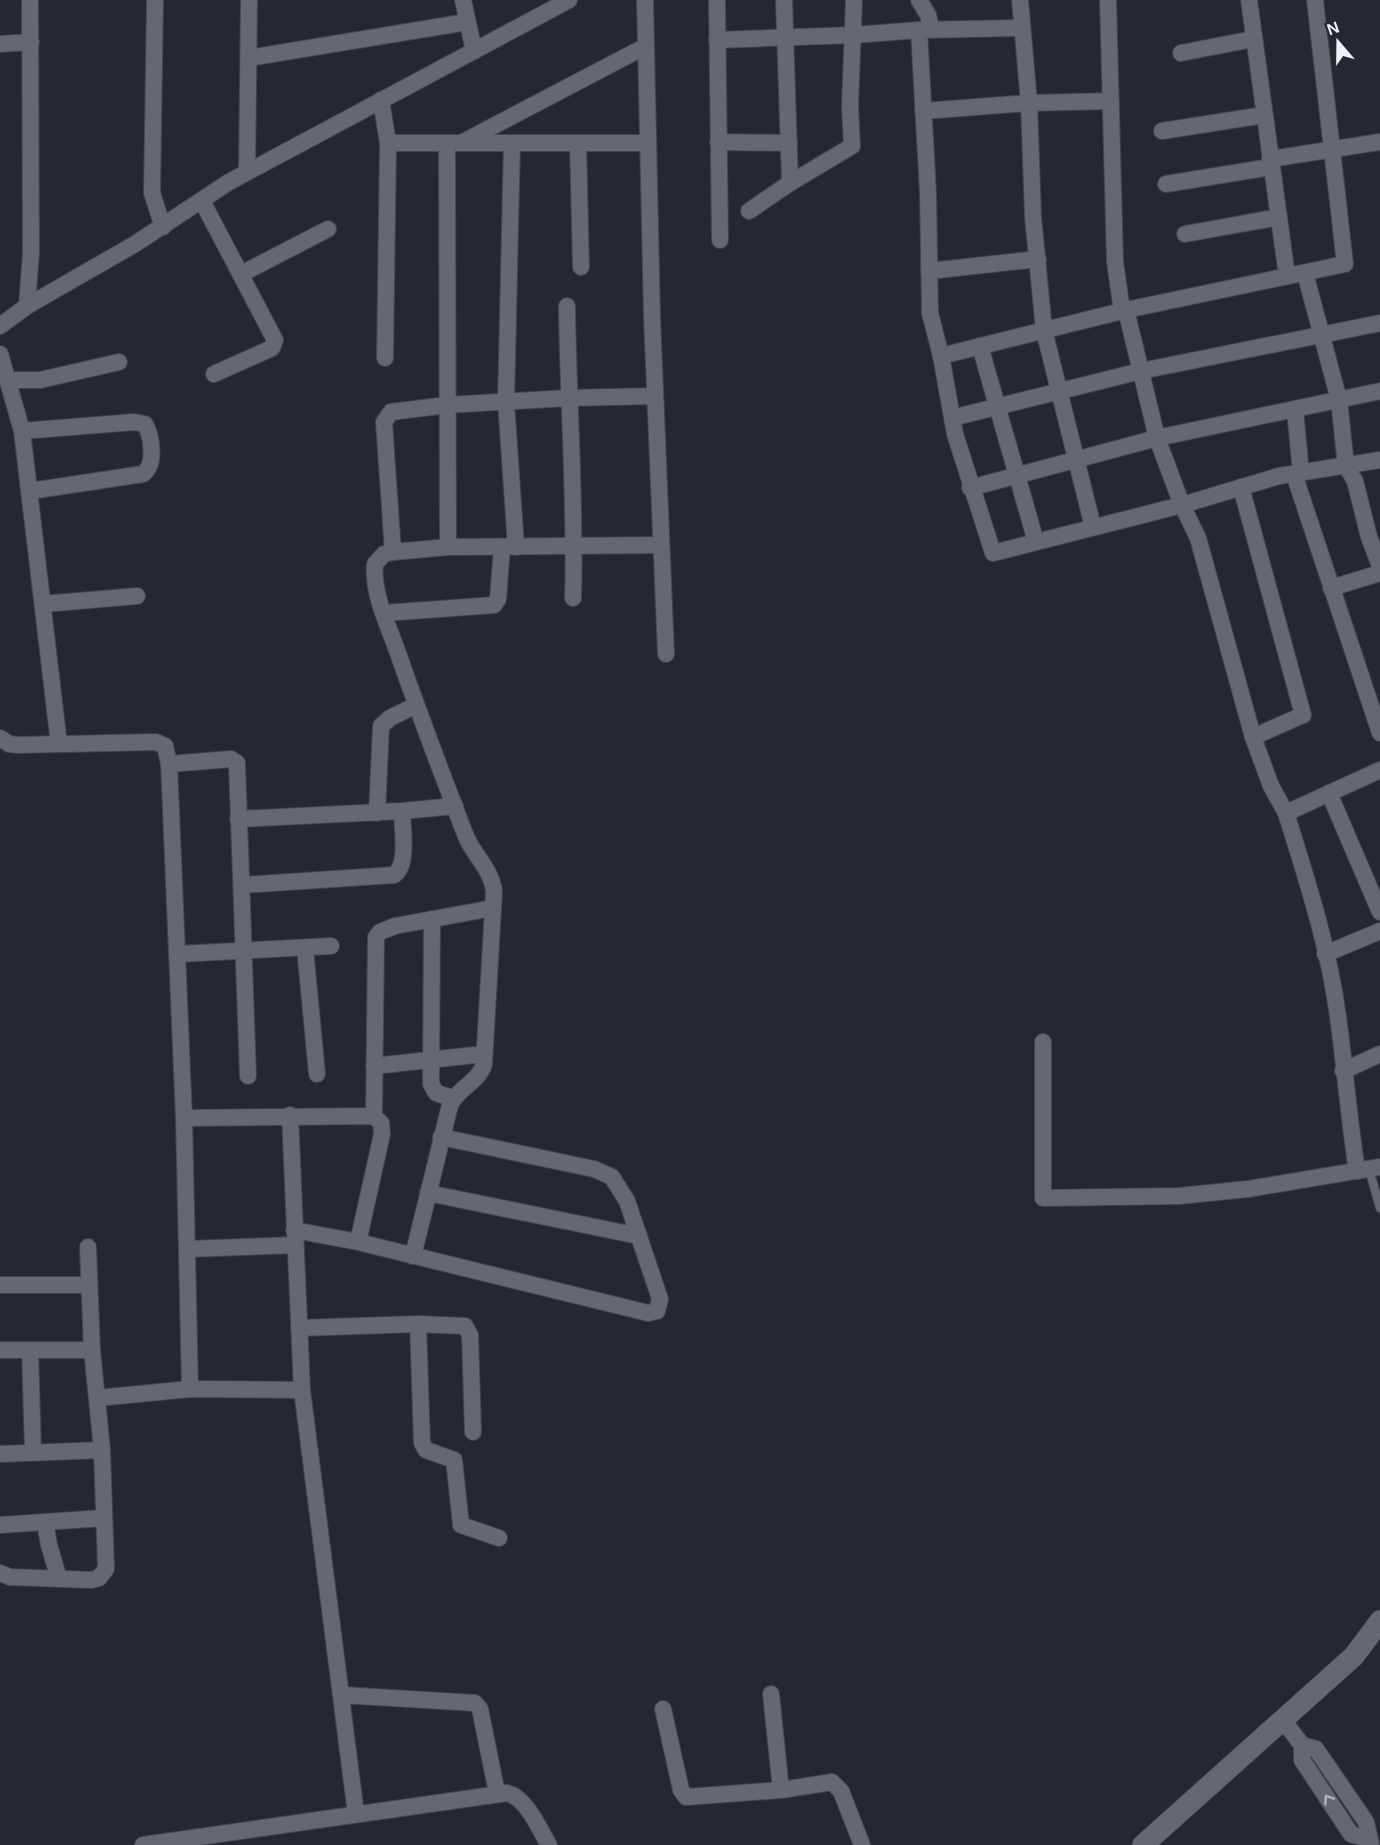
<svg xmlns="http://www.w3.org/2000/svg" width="1380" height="1845" font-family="Arial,sans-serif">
<rect width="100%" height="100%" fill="#24282f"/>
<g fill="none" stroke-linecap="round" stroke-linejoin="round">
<defs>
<polyline id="service" points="1369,1169 1380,1208"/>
<g id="minor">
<polyline points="155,0 152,193 163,227"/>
<polyline points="463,0 474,51"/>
<polyline points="645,0 652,317 666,654"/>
<polyline points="717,0 720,240"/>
<polyline points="919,0 928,15 931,29"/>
<polyline points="1020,0 1029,103 1033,217 1044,330 1093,527"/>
<polyline points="1108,0 1115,262 1122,311"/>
<polyline points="1249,0 1287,276"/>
<polyline points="717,40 853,35 919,30"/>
<polyline points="0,44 31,42"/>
<polyline points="1181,53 1253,39"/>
<polyline points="249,58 467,22"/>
<polyline points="381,100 388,143 385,358"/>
<polyline points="923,111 1029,103 1111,101"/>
<polyline points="1162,131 1264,115"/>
<polyline points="463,142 646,46"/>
<polyline points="718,142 789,143"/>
<polyline points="388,143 648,143"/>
<polyline points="447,143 448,547"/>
<polyline points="512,143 506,402 516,547"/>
<polyline points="578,143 581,267"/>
<polyline points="1270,159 1380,142"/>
<polyline points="247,172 249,0"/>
<polyline points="790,183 852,146 850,106 854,0"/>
<polyline points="1166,184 1271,167"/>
<polyline points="202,201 275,340 272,348 214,374"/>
<polyline points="749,211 790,183 784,0"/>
<polyline points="1185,234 1279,217"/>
<polyline points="929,271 1038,259"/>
<polyline points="1305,273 1339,400 1346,466 1355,481 1369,537 1380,566"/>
<polyline points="241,274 328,229"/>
<polyline points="27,306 31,252 30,0"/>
<path d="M567,306c1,97 9,195 6,292"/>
<polygon points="1126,310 1157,438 1182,505 993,553 955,434 941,356"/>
<polyline points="1126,310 1345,264 1315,0"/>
<polyline points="0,326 27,306 135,244 229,182 569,0"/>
<polyline points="980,346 1036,542"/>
<polyline points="0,354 22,431 59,744"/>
<polyline points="941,356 930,313 928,193 919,30 1020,28"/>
<polyline points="9,380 40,380 119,362"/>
<polyline points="1295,410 1301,473"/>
<polyline points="952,418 1141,371 1380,323"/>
<path d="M22,431l112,-9 11,2c7,13 11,41 -2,50l-113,17"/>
<polyline points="1294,474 1380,733"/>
<polyline points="1241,487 1303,715 1253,737"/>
<polyline points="970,488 1157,438 1380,391"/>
<polyline points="393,552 384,422 391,412 447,405 568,398 655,396"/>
<polyline points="1331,588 1380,573"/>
<polyline points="43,604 137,596"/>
<polyline points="384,613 494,605 498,599 502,547"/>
<polyline points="0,738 9,744 18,745 156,742 165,746 169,764 184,1118 374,1116 381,1123 382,1134 358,1242"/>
<polyline points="169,764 231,759 237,763 248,1076"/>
<polyline points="1329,793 1380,912"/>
<polyline points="377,813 381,726 390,718 416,705"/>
<polyline points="1286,813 1271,786 1253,737 1198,538 1182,505 1279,476 1380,460"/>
<polyline points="238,819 402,811 455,806"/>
<path d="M242,885l152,-10c15,-10 8,-47 8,-64"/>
<polyline points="432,919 431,1084 436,1093 453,1098"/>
<polyline points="305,948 317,1074"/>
<polyline points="178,954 331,946"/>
<polyline points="1325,954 1380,931"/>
<polyline points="1043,1042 1043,1198 1179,1196 1248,1189 1380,1167"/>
<polyline points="374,1066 484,1054"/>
<polyline points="1343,1071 1380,1054"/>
<polyline points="290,1115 302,1390 356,1814"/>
<polyline points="374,1116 376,937 380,932 395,926 493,908"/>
<polyline points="184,1118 190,1389"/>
<path d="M1357,1171c-8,-51 -12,-103 -19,-154 -9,-69 -31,-137 -52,-204l94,-43"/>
<polyline points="428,1193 639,1236"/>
<polyline points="294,1230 358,1242 648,1313 657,1311 660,1299 627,1201 612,1177 594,1169 441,1137"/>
<polyline points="188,1249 295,1245"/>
<path d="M413,1256l37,-151c8,-17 29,-23 34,-41l10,-173c-3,-23 -21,-36 -29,-57 -23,-60 -46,-120 -67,-181 -10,-28 -26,-60 -23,-89l9,-10 9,-2 55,-5 213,-2"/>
<polyline points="0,1285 89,1285"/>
<polyline points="418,1324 422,1443 426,1450 454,1460 461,1525 499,1538"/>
<polyline points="299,1328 418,1324 465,1326 470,1335 473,1432"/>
<polyline points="0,1350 92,1350"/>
<polyline points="30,1350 33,1452"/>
<polyline points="97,1398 190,1389 302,1390"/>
<polyline points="0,1454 102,1450"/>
<polyline points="45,1522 49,1545 59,1579"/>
<polyline points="0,1525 104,1518"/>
<polyline points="0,1573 10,1577 91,1580 99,1578 106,1569 102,1450 92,1350 88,1247"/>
<polyline points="771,1694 781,1790"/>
<polyline points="342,1695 475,1703 480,1709 497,1793"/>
<polyline points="663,1709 681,1790 686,1797 781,1790 832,1782 841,1791 862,1845"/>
<polyline points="1282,1719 1302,1745 1316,1749 1366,1822 1371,1845"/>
<polyline points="1302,1745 1302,1760 1351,1834 1367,1839"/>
<path d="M143,1845l364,-52c20,5 32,36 42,52"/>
</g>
<polyline id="tertiary" points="1143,1845 1354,1656 1380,1621"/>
</defs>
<use href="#service" stroke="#43474d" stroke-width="10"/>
<use href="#minor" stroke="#43474d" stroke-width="18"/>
<use href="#tertiary" stroke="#43474d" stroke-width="22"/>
<use href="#service" stroke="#646870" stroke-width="8"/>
<use href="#minor" stroke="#646870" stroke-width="16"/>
<use href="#tertiary" stroke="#646870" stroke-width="21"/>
</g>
<defs><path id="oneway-chevron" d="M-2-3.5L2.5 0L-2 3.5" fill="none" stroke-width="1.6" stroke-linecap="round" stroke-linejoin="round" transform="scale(1.5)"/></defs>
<use stroke="#b0b4ba" href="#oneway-chevron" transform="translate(1328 1799) rotate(-124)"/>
<g transform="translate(1338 42) rotate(340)" stroke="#24282f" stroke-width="4.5" paint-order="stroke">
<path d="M0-4.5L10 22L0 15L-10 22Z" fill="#eff2f6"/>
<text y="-9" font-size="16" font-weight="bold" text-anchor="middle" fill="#eff2f6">N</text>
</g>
</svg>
